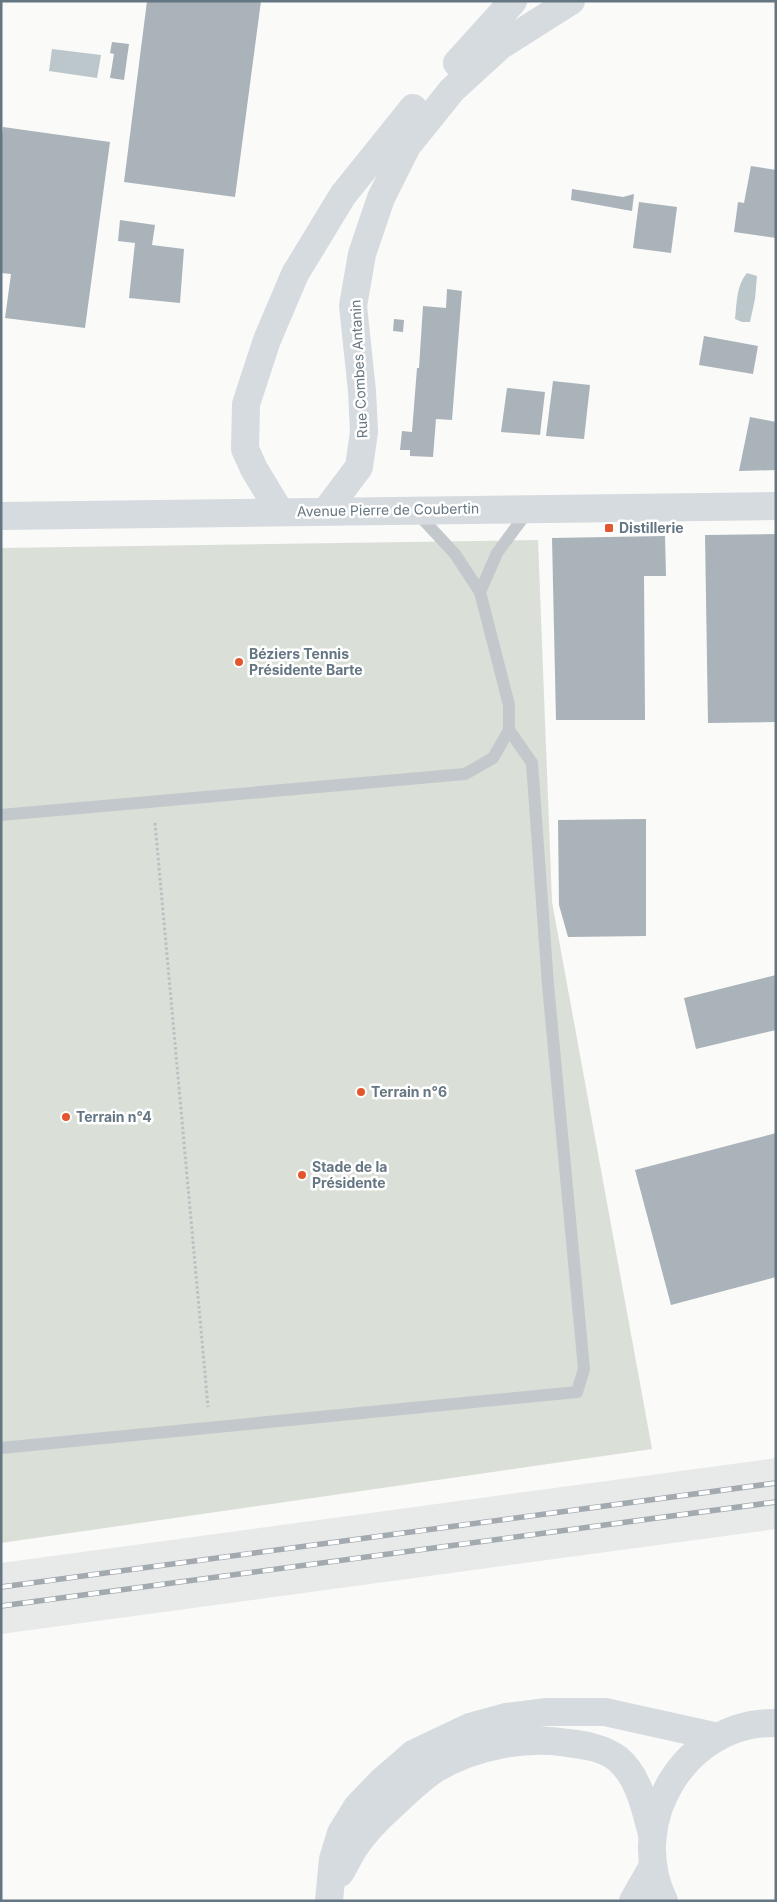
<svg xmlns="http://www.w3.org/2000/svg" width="777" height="1902" font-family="Inter,sans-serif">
<rect width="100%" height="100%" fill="#fafaf8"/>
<polygon fill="#e8e9e9" points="776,1458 776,1529 1,1634 1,1563"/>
<polygon fill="#dadfd7" points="538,540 552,902 652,1449 1,1543 1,548"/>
<g fill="#bbc7cb">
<polygon points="52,49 101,55 97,78 49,71"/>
<path d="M747,273l10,3 -2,23 -5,23h-8l-7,-3c2,-15 1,-33 12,-46z"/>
</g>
<g fill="#aab3b9">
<polygon points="147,1 261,1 235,197 124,182"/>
<polygon points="112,42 129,44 124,80 110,78 114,54 110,53"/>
<polygon points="3,127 110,142 85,328 5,318 11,274 1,273 1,141"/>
<polygon points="751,166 776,170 776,238 734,232 738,202 744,203"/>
<polygon points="572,189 623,197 634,194 632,211 571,200"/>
<polygon points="639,202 677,207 671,253 633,248"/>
<polygon points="120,220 155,225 152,245 184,249 180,303 129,298 135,243 118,241"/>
<polygon points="447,289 462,291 452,420 436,419 433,457 410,456 410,450 400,450 402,431 412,432 417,368 419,368 423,306 446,308"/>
<polygon points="394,319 404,320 403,332 393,331"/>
<polygon points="704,336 758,346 753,374 699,365"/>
<polygon points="553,381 590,385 584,439 546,436"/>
<polygon points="507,388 545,392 540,435 501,432"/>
<polygon points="750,417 776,422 776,470 739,471"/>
<polygon points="776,534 776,722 708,723 705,535"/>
<polygon points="665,536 666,576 644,576 645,720 556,720 552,538"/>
<polygon points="646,819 646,936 568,937 559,905 558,820"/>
<polygon points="776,975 776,1030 696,1049 684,998"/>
<polygon points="776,1133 776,1277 671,1305 635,1170"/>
</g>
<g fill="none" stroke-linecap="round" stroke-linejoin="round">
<polyline stroke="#bbbfc2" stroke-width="3" stroke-dasharray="2.5 2.5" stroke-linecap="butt" points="155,823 208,1407"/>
<g stroke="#c3c8cc" stroke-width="12">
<polyline points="480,592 497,553 528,511"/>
<polyline points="1,815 465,774 493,758 509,730 509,705 480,592 455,554 416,512"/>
<polyline points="1,1448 577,1392 584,1369 548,985 532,763 509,730"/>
</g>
<g stroke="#d6dbdf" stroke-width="28">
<polyline points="457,63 513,1"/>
<polyline points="326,511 359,467 364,432 362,391 353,306 362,254 381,198 407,146 452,90 500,46 571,1"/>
<polyline points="280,512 254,469 245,449 246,404 267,340 295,274 343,195 413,108"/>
<path d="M340,1873c6,-9 10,-20 17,-29 10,-15 24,-28 36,-39 14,-13 28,-27 44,-37 36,-22 90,-32 131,-25 17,2 36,5 50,16 21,18 27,49 34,75"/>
<polyline points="329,1901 333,1859 341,1833 357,1807 382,1781 413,1754 470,1727 506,1717 547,1712 605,1712 718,1737"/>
</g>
<g stroke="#d6dbdf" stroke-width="28">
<polyline points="1,516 776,506"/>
<polyline points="633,1901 653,1866"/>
<path d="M664,1901c-39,-80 22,-180 112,-178"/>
</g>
<defs>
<g id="rail">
<polyline points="1,1587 776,1483"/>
<polyline points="1,1606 776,1502"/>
</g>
</defs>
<use href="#rail" stroke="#a2aab0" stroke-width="5.5"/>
<use href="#rail" stroke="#fff" stroke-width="4" stroke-dasharray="11" stroke-linecap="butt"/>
</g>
<g fill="#e4572e" stroke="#fff" stroke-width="2">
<rect x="604" y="523" width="10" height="10" rx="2.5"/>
<circle cx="239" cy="662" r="5"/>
<circle cx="361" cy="1092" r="5"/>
<circle cx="66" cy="1117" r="5"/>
<circle cx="302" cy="1175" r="5"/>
</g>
<g text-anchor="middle" stroke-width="5" stroke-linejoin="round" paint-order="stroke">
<g font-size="14" fill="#657683" stroke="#fff">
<text transform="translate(359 369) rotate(-93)" y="5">Rue Combes Antanin</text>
<text transform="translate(388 510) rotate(-1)" y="5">Avenue Pierre de Coubertin</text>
</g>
<g font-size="14" font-weight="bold" fill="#657683" stroke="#fff" text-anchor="start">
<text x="619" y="533">Distillerie</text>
<text x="249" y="659">Béziers Tennis<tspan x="249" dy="16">Présidente Barte</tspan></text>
<text x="371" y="1097">Terrain n°6</text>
<text x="76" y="1122">Terrain n°4</text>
<text x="312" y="1172">Stade de la<tspan x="312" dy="16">Présidente</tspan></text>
</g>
</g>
<rect width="777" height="1902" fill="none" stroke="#657683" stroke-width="5"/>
</svg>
